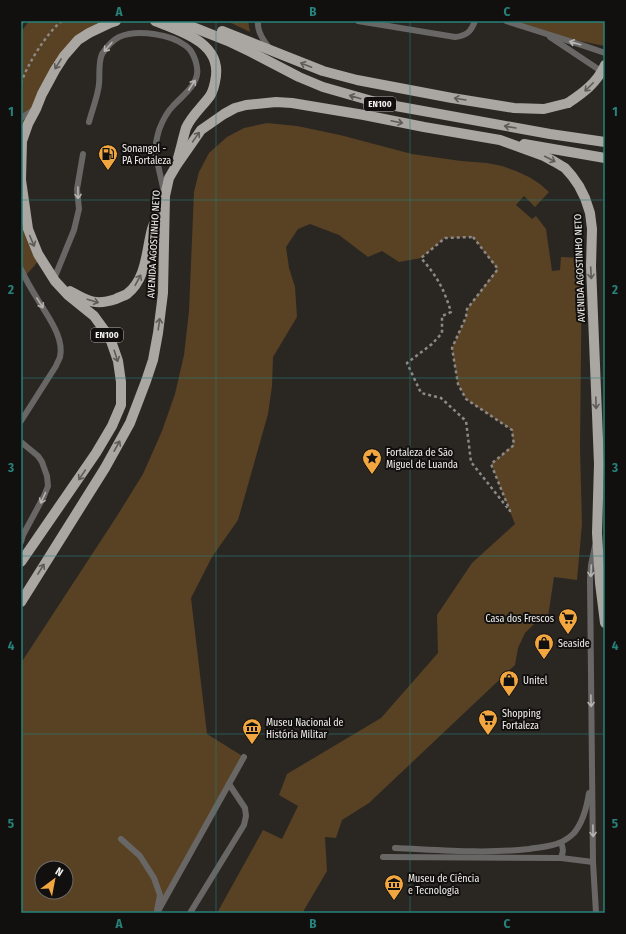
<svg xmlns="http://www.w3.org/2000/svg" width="626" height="934" font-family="'Fira Sans Condensed',sans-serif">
<rect width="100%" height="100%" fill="#2a2723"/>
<g fill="#594123" fill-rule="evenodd">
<polygon points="29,21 112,21 71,47 22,141 28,229 41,258 21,281 21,32"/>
<polygon points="227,21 248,21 250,32"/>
<polygon points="506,21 605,21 605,46 545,34"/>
<path d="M267,123l30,3 43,9 72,19 49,7 26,2 15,3 14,5 13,6 11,7 9,8 -14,15 -11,-11 -8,9 16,14 4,-3 10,13 6,42 8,-1 1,-13 21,1 -2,190 2,76 -5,56 -23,-3 -6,40 -12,5 -11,11 -7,15 -3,17 -146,138 -27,17 -6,18 -11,-1 2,34 -23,39v3h-87l46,-83 19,9 16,-33 -19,-11 8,-21 94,-56 57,-65 -1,-38 35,-52 43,-39 -24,-60 22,-19 -1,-15 -46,-31 -8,-15 -6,-36 14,-31 1,-8 30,-40 -24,-32 -28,1 -24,20 -22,4 -17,-11 -14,6 -29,-22 -29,-11 -12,5 -12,18 3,21 6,19 2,30 -24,40 -1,29 -4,28 -30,106 -26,37 -21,41 16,136 37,23 -87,156h-136v-250l96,-147 26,-42 19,-43 13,-37 9,-39 5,-44 5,-119 5,-20 10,-19 18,-16 17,-9zM42,868h24v24h-24z"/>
</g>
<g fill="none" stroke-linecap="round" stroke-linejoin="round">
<g stroke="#8c8986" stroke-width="2.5" stroke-dasharray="3 3" stroke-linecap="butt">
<polyline points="21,24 23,21"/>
<path d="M21,83c6,-18 26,-51 41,-62"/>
<path d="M473,237l25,32 -31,40 -1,8 -14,31 6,36 8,15 46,31 2,15 -23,19 19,47 -39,-49 -5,-41 -25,-23 -20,-5 -14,-30 25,-19 10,-11v-17l9,-4c-7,-23 -14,-36 -30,-54l24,-20z"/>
</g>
<g stroke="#696765" stroke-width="6">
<path d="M258,21c-1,11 6,20 12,28"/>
<path d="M358,21l97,16c11,-1 16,-5 20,-16"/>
<path d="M506,21c33,11 66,20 99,32"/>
<polyline points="550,37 604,73"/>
<polyline points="21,118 35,109"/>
<path d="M89,122c3,-12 9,-26 10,-38 1,-9 -1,-21 3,-30 4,-6 11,-14 17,-17 18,-8 52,-3 67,9 6,4 10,14 11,21 3,17 -14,28 -24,39 -6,6 -11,16 -14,24 -2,7 -4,16 -4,24 1,3 2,8 3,11 2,9 4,18 6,27"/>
<path d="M21,269c6,14 14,26 22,39 8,13 21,32 17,49 -1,3 -3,6 -4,9l-35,55"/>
<polyline points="54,279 74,230 79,209 77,189 83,154"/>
<polyline points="21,442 38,456 42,462 47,476 48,486 44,496 23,535 21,542"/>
<polyline points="595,546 591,565 590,580 593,862 596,913"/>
<polyline points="121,839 140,856 154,878 160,895 157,910"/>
<path d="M561,843c3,6 2,9 0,15"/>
<path d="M395,848c45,2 90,6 134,1 10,-2 21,-2 30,-6 5,-2 12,-7 15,-10 9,-11 13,-27 15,-40"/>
<polyline points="383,857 561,858 593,862"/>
<polyline points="157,913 244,757"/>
<polyline points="190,913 244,825 246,816 245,808 229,784"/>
</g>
<g stroke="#aaa6a2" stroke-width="10">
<path d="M155,21c25,10 65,21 61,55 -1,7 -2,14 -6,20 -8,11 -19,20 -24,32 -3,10 -5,20 -8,30"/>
<polyline points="169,21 185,24 228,41 251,52 299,77 323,87 379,103 550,134 605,142"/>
<polyline points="222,31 323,71 357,80 452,98 514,108 544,109 568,103"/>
<polyline points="524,144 605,158"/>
<path d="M70,291c18,10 25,15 46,8 3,-2 8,-3 11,-5 20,-16 19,-43 25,-65 3,-8 7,-17 10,-26"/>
<polyline points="21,562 96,453 112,426 121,405 121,382 118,361 110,338 94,316 68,295 55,281 38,254 28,229 21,180 22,141 28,124 36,109 42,94 55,70 64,56 78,40 89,33 110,23 116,21"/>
<polyline points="21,602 105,468 130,423 146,381 153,360 158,333 163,293 165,196 169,178 176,166 201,130 224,114 235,108 246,105 276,102 292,103 364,115 424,127 500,140 544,156 555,162 565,168 572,176 579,186 585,198 590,213 592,229 591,266 599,464 597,533 600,583 605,623"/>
</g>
<path stroke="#aaa6a2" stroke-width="10" d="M568,103c15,-10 29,-20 37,-38"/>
</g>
<defs><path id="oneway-shaft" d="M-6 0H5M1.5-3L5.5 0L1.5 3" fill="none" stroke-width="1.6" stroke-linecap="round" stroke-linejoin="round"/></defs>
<g stroke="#b5b3b0">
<use href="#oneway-shaft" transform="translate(575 43) rotate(-164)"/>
<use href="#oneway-shaft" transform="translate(108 47) rotate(131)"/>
<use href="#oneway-shaft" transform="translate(192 85) rotate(-57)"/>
<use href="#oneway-shaft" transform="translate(78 193) rotate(89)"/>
<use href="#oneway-shaft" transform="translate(40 303) rotate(58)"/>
<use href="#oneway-shaft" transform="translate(43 498) rotate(115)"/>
<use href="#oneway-shaft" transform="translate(591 571) rotate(93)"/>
<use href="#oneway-shaft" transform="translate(591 701) rotate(89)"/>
<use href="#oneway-shaft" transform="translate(593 831) rotate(89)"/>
</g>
<g stroke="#5e5b58">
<use href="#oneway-shaft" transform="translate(58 64) rotate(122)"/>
<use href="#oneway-shaft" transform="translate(306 65) rotate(-159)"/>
<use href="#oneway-shaft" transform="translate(589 87) rotate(135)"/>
<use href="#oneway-shaft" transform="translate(355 97) rotate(-164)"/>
<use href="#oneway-shaft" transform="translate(460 99) rotate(-171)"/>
<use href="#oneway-shaft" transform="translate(397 122) rotate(12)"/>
<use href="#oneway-shaft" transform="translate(510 127) rotate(-170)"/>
<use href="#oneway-shaft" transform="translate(196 137) rotate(-55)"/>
<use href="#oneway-shaft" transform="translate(550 159) rotate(27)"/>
<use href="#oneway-shaft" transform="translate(32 241) rotate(67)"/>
<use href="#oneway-shaft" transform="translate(591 273) rotate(87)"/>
<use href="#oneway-shaft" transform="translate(138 280) rotate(-62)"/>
<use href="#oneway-shaft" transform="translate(93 301) rotate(17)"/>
<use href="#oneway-shaft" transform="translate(159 324) rotate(-82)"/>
<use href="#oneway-shaft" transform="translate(116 356) rotate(72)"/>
<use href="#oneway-shaft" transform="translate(596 403) rotate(88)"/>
<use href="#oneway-shaft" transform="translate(117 446) rotate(-61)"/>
<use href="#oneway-shaft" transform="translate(82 475) rotate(124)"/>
<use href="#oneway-shaft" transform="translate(41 569) rotate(-58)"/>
</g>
<path fill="none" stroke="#26827b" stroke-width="1" stroke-opacity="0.55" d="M216,21v892M410,21v892M21,200h584M21,378h584M21,556h584M21,734h584"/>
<defs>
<symbol id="fuel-pin" viewBox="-11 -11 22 30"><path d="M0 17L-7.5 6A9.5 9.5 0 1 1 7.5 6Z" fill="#f1a63f" stroke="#12100e"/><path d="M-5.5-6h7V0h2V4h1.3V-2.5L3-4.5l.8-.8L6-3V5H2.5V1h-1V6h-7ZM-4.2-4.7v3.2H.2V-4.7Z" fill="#111"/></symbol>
<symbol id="sight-pin" viewBox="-11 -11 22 30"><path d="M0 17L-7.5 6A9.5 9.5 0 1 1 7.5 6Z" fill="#f1a63f" stroke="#12100e"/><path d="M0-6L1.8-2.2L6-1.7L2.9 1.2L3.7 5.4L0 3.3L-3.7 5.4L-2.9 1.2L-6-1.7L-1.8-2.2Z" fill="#111"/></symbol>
<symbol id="supermarket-pin" viewBox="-11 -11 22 30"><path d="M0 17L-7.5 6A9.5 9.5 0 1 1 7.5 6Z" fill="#f1a63f" stroke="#12100e"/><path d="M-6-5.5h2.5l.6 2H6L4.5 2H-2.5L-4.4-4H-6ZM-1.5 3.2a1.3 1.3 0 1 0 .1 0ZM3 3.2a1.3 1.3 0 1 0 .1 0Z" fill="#111"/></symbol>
<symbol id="shop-pin" viewBox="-11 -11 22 30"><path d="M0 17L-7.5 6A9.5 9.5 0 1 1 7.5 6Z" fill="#f1a63f" stroke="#12100e"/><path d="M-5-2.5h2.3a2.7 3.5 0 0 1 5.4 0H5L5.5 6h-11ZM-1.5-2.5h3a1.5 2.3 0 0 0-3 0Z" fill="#111"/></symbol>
<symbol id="museum-pin" viewBox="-11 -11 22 30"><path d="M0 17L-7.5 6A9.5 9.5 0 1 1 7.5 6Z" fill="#f1a63f" stroke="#12100e"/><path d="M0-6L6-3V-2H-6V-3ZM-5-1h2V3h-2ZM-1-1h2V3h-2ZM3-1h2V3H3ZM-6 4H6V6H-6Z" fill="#111"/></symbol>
</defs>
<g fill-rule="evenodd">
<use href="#fuel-pin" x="97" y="143" width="22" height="30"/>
<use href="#sight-pin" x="361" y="447" width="22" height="30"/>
<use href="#supermarket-pin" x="557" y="607" width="22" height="30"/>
<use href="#shop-pin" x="533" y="632" width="22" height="30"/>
<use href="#shop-pin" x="498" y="669" width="22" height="30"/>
<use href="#supermarket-pin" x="477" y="708" width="22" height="30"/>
<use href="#museum-pin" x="241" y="717" width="22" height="30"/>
<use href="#museum-pin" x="383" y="873" width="22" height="30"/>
</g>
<g text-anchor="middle" stroke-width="4" stroke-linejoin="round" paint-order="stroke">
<g fill="#12100e" stroke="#b0aeab" stroke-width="1">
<rect x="364" y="97" width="32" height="14" rx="3"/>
<rect x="91" y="328" width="32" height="14" rx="3"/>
</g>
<g font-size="9" font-weight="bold" fill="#f3f1ee">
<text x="380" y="107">EN100</text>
<text x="107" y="338">EN100</text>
</g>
<g font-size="10" fill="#f3f1ee" stroke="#12100e" text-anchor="start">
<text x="122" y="152">Sonangol -<tspan x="122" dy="12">PA Fortaleza</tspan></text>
<text x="386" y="456">Fortaleza de São<tspan x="386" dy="12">Miguel de Luanda</tspan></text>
<text x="554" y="622" text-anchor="end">Casa dos Frescos</text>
<text x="558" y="647">Seaside</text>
<text x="523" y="684">Unitel</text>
<text x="502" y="717">Shopping<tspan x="502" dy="12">Fortaleza</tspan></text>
<text x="266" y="726">Museu Nacional de<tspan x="266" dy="12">História Militar</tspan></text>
<text x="408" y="882">Museu de Ciência<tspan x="408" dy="12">e Tecnologia</tspan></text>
</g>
<g font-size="10" fill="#f3f1ee" stroke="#12100e">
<text transform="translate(153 244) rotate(-87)" y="4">AVENIDA AGOSTINHO NETO</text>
<text transform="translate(579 268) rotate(-92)" y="4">AVENIDA AGOSTINHO NETO</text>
</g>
</g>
<rect width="626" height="934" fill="none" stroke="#12100e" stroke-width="44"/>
<g transform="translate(54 880) rotate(32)"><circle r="19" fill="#12100e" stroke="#6c6a68"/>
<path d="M0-3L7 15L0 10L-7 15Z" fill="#f1a63f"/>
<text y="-6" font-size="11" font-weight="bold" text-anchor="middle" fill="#f3f1ee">N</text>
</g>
<rect x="22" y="22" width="582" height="890" fill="none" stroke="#26827b" stroke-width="1.5"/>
<g font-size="13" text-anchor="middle" font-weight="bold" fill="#26827b">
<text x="119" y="16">A</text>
<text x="313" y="16">B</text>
<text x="507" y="16">C</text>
<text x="11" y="116">1</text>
<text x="615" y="116">1</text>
<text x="11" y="294">2</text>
<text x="615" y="294">2</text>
<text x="11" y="472">3</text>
<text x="615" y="472">3</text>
<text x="11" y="650">4</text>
<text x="615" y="650">4</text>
<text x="11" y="828">5</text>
<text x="615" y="828">5</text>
<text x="119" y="928">A</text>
<text x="313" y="928">B</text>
<text x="507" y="928">C</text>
</g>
</svg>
